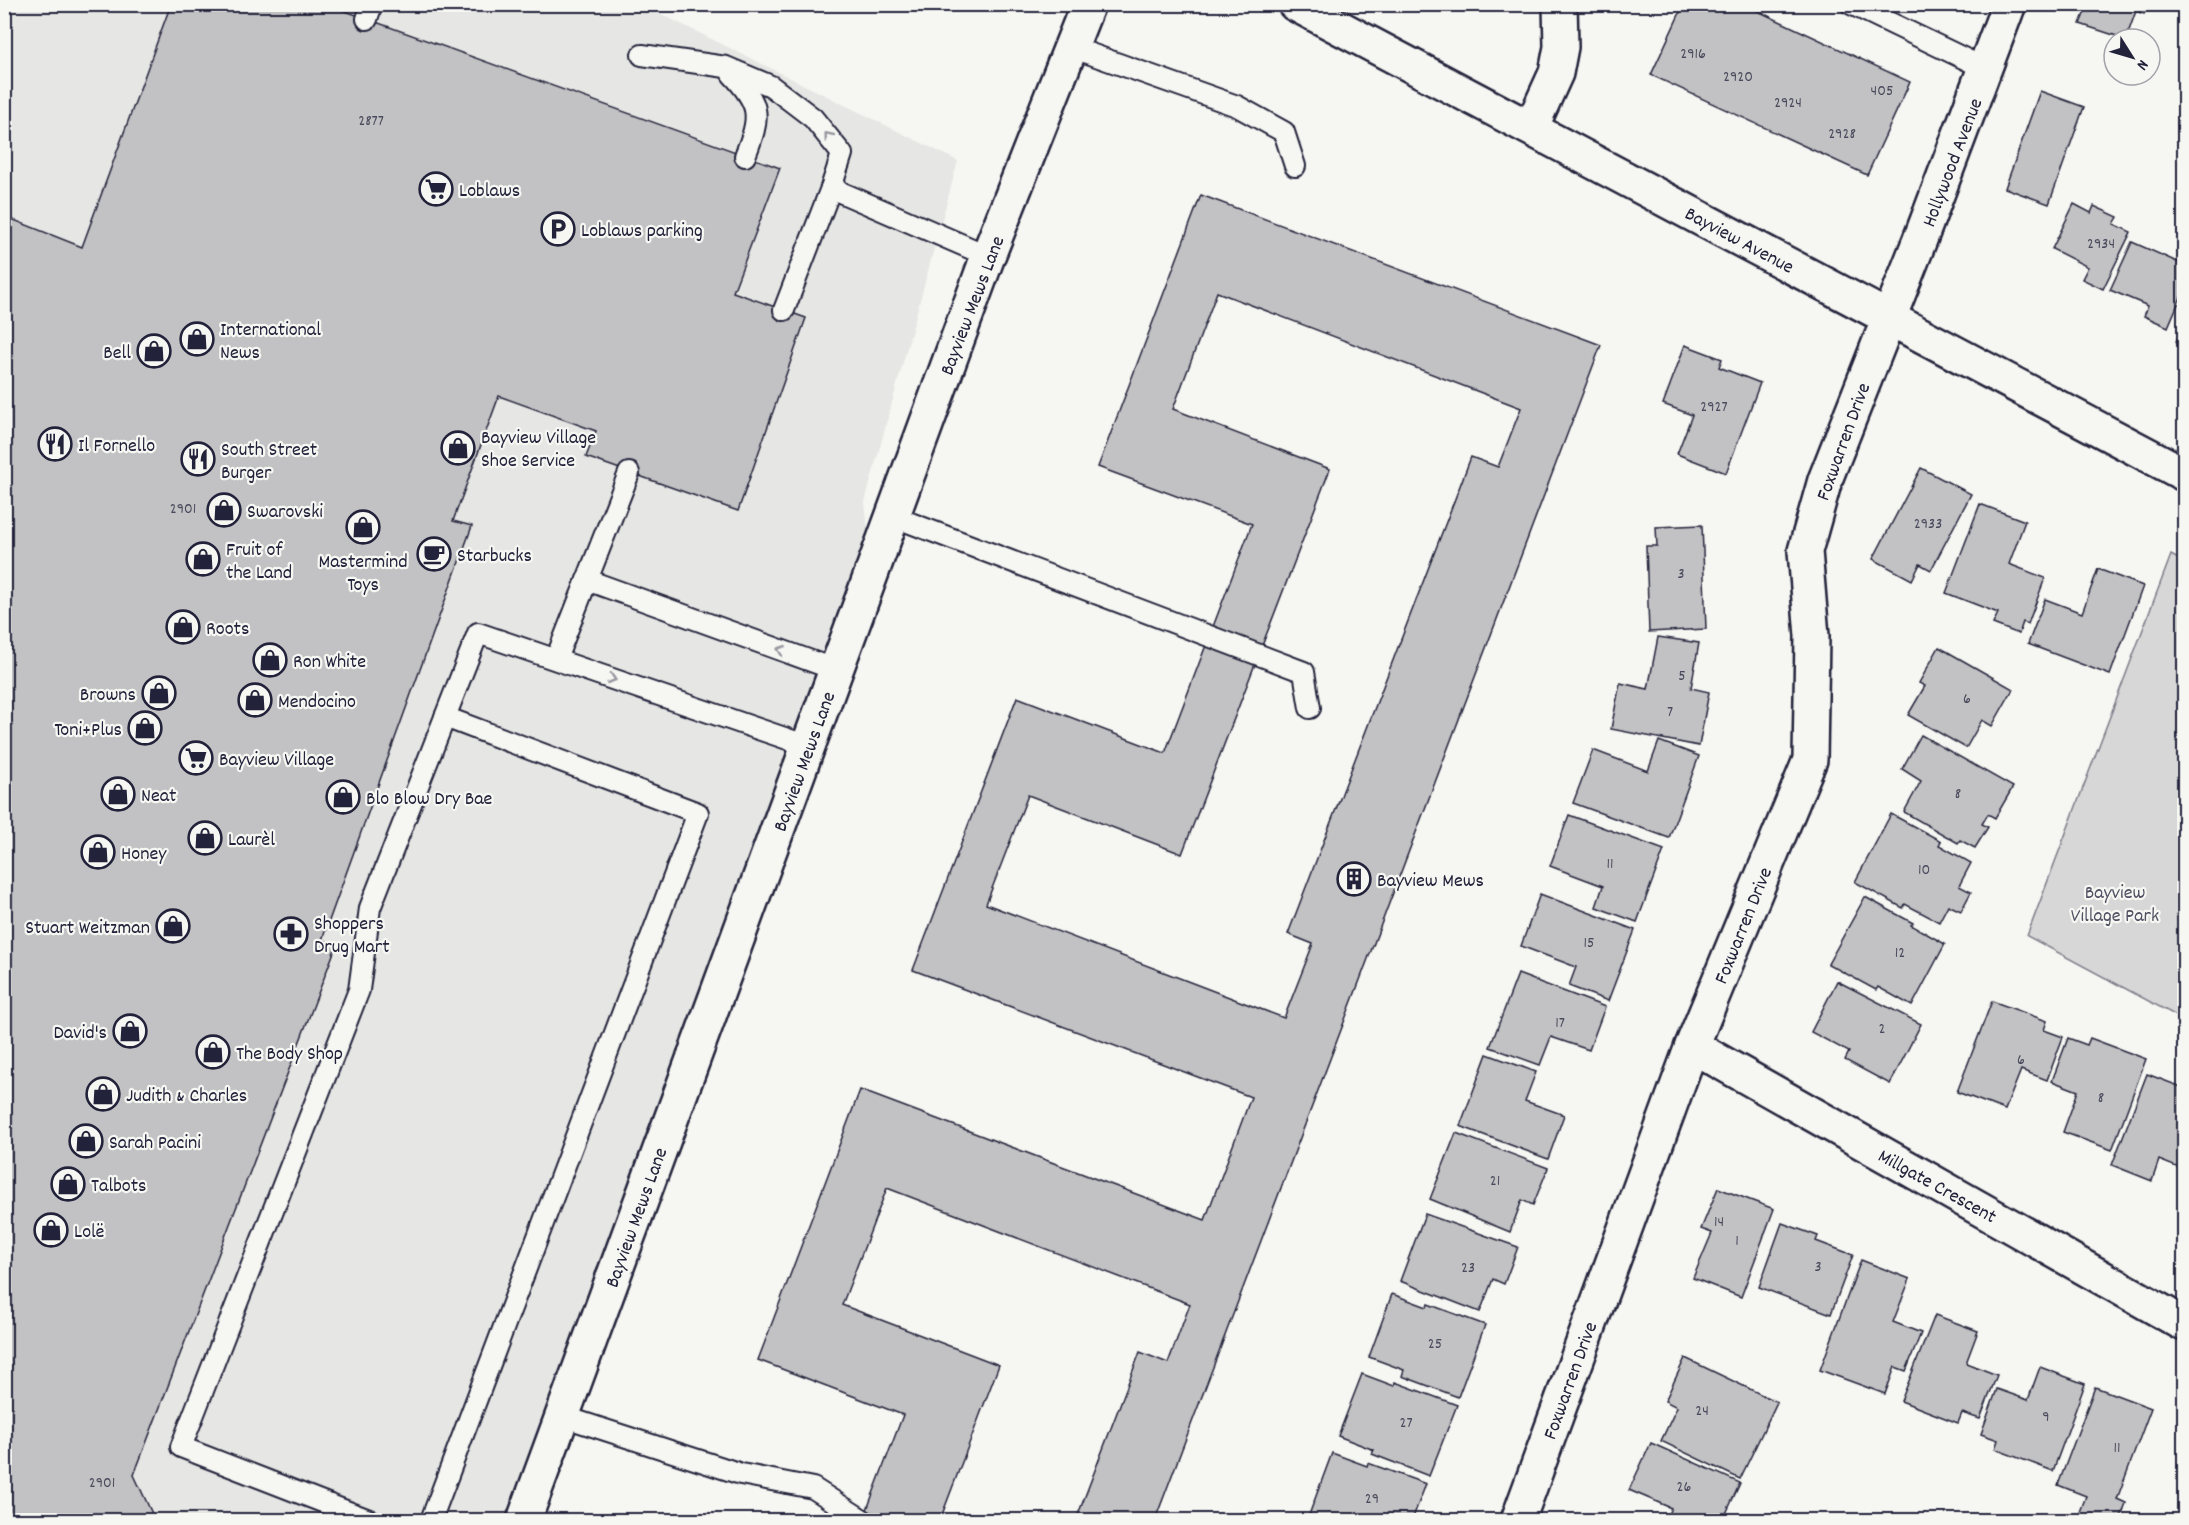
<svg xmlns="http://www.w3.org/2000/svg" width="2189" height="1525" font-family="Dekko,sans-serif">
<rect width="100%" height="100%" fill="#f6f6f2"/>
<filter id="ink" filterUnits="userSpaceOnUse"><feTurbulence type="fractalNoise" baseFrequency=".0167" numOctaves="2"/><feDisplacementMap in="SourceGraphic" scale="12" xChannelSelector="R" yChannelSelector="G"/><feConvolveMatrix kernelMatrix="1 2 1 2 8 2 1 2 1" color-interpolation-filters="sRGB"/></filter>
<g filter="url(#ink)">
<polygon fill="#e6e6e4" points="5,5 643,5 958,161 865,502 871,558 515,1520 5,1520"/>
<polygon fill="#d7d7d7" stroke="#7c7c89" stroke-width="1.5" points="2171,555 2184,562 2184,1020 2027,936"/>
<g fill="#c2c2c4" stroke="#22223b" stroke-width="1.5" fill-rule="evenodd">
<polygon points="171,4 326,4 780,168 733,292 806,318 738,511 586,457 596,431 499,396 453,521 472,526 322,940 337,944 134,1475 155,1520 4,1520 4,216 82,247"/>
<polygon points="1684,4 1743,4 1910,82 1867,175 1651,75"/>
<polygon points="2088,4 2148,4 2144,14 2136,11 2126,39 2080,24"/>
<polygon points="2040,91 2084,107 2049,204 2005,188"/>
<path d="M1201,195l400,150 -446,1175h-79l64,-168 28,11 22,-59 -303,-116 -45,117 157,60 -59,155h-77l40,-105 -145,-55 102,-270 345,130 46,-123 -338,-127 104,-273 148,56 87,-229 -154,-57zM1217,292l304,116 -23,59 -27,-10 -183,477 25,10 -29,74 -298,-114 42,-109 154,59 148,-385 -157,-60z"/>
<polygon points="2074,204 2091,213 2094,206 2118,217 2114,224 2131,232 2103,289 2082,279 2088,267 2052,249"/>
<polygon points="2132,242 2184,265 2184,290 2168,327 2144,316 2148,306 2110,290"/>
<polygon points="2184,319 2184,346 2176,342"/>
<polygon points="1685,345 1722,359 1719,367 1760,383 1726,473 1677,454 1692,415 1663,404"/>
<polygon points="1921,468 1971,494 1931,570 1920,564 1912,580 1873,559"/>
<polygon points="1980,504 2025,521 2009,564 2045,578 2028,624 2023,622 2019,634 1993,624 1998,613 1946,593"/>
<polygon points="1702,525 1706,629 1649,632 1646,546 1657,546 1656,527"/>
<polygon points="2098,569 2143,586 2110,675 2028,644 2045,599 2082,613"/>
<polygon points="1658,637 1699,643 1691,688 1709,692 1699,746 1611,729 1620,683 1648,689"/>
<polygon points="1939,647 2013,689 1992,726 1982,720 1966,748 1908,715 1925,686 1919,683"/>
<polygon points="1921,735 2013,787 1995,818 1988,814 1982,824 1988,827 1975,848 1960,840 1958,843 1904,812 1921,781 1902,769"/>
<polygon points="1659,741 1699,756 1669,838 1573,803 1593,750 1648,771"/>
<polygon points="1891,814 1941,841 1939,845 1971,863 1959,886 1971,892 1961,911 1948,905 1939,922 1905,904 1903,908 1855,882"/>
<polygon points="1569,815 1664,850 1637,922 1596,907 1603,886 1550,866"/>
<polygon points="1540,894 1635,930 1608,1001 1569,986 1576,967 1521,946"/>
<polygon points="1865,897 1913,923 1911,925 1945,944 1912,1006 1878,987 1876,990 1828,964"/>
<polygon points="1518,974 1605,1007 1589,1050 1551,1037 1540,1065 1490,1047"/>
<polygon points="1837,981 1921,1024 1890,1084 1845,1060 1849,1052 1811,1032"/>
<polygon points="1992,1001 2047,1021 2044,1030 2063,1037 2047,1080 2021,1070 2005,1110 1957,1092"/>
<polygon points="2068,1038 2087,1045 2090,1038 2146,1059 2112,1150 2063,1132 2078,1091 2052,1081"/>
<polygon points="1487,1054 1536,1072 1525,1101 1564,1115 1548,1159 1460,1126"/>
<polygon points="2147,1074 2184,1088 2184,1170 2159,1160 2152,1181 2112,1165"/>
<polygon points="1456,1133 1548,1168 1533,1205 1522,1200 1510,1232 1430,1199"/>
<polygon points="1718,1188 1774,1209 1741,1297 1693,1278 1712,1233 1701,1229"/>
<polygon points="1425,1214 1518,1247 1504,1284 1493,1279 1480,1312 1400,1281"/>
<polygon points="1782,1223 1818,1236 1816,1241 1853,1255 1831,1314 1759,1287"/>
<polygon points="1861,1260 1910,1279 1893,1322 1921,1333 1906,1371 1895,1367 1885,1394 1820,1370"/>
<polygon points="1392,1294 1427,1307 1428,1304 1485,1325 1458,1397 1402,1376 1404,1370 1369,1357"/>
<polygon points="1935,1315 1978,1331 1966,1363 1997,1375 1980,1419 1962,1413 1958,1423 1901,1401"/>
<polygon points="1685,1358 1777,1402 1740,1479 1661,1441 1677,1407 1665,1401"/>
<polygon points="2040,1367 2085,1384 2053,1471 1995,1449 1998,1440 1981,1434 1997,1389 2028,1400"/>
<polygon points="1362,1374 1394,1386 1395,1382 1457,1405 1429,1476 1372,1454 1374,1450 1338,1436"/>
<polygon points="2095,1387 2151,1408 2117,1499 2126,1503 2120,1520 2077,1520 2086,1496 2058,1485"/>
<polygon points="1651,1443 1740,1483 1723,1520 1665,1520 1671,1508 1629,1490"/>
<polygon points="1332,1453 1367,1466 1368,1463 1426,1484 1412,1520 1324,1520 1309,1515"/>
</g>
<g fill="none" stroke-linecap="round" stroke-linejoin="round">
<defs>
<g id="lane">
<polyline points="1851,4 1986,69"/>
<polyline points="367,19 372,4"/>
<polyline points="1071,47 1237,106 1284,132 1295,166"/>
<polyline points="642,55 726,67 771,86 813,118 842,154 831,188 784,310"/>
<path d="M732,74c29,31 29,42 13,82"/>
<polyline points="831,188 988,256"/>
<polyline points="892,516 1304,672 1310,708"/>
<polyline points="587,580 836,670"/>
<polyline points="556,659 629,473"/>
<polyline points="562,1416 741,1474 813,1488 863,1520"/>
<polyline points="369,1520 181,1447 359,990 370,908 478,633 808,746"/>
<polyline points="431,1520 698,813 445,717"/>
</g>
<g id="street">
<polyline points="1531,128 1556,73 1561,47 1560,4"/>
<polyline points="1692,1046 2184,1324"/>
<polyline points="524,1520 988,256 1088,4"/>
<polyline points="1518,1520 1692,1046 1810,760 1812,636 1805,551 1825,480 1923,232 2009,4"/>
</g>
<polyline id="secondary" points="1295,4 2184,474"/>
</defs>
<use href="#lane" stroke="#22223b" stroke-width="24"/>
<use href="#street" stroke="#22223b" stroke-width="38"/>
<use href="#secondary" stroke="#22223b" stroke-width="38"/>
<use href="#lane" stroke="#f6f6f2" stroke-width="20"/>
<use href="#street" stroke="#f6f6f2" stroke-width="33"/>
<use href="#secondary" stroke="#f6f6f2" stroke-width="33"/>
</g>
<defs><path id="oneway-chevron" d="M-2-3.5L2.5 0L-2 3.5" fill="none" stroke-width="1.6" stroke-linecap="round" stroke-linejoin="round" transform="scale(1.5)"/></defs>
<g stroke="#9797a0">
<use href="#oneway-chevron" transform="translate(828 136) rotate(-129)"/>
<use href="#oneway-chevron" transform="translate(781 650) rotate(-160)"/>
<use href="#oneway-chevron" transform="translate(612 679) rotate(19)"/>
</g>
</g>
<defs>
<symbol id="supermarket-ring" viewBox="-11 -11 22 22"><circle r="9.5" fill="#f6f6f2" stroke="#22223b" stroke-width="1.5"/><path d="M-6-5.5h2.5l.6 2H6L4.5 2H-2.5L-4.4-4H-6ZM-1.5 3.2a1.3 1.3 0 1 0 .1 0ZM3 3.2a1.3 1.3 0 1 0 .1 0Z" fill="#22223b"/></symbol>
<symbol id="parking-ring" viewBox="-11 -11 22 22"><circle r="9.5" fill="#f6f6f2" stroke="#22223b" stroke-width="1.5"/><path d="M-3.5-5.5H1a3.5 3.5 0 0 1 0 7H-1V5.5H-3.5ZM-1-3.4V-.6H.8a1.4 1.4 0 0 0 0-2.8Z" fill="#22223b"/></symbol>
<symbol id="shop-ring" viewBox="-11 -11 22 22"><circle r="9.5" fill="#f6f6f2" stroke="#22223b" stroke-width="1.5"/><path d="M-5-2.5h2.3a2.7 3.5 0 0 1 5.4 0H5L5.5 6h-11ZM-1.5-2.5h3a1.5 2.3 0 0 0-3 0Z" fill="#22223b"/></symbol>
<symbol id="restaurant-ring" viewBox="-11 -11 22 22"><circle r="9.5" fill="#f6f6f2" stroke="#22223b" stroke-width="1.5"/><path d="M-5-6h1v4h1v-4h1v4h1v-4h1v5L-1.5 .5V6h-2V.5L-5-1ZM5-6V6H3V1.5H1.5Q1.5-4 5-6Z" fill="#22223b"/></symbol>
<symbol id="cafe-ring" viewBox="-11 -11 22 22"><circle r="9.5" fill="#f6f6f2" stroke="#22223b" stroke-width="1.5"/><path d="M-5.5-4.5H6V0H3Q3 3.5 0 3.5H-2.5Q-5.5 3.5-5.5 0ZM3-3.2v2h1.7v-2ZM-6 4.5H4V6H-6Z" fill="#22223b"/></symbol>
<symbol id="building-ring" viewBox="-11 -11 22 22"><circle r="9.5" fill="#f6f6f2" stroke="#22223b" stroke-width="1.5"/><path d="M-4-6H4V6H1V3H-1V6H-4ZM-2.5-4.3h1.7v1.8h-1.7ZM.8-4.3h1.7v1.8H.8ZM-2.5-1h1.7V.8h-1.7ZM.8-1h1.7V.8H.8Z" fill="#22223b"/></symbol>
<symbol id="pharmacy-ring" viewBox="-11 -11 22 22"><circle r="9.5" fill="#f6f6f2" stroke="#22223b" stroke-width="1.5"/><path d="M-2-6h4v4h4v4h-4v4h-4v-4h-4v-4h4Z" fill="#22223b"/></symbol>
</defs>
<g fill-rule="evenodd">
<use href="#supermarket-ring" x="417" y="170" width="38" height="38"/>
<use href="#parking-ring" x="539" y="210" width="38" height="38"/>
<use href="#shop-ring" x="178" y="320" width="38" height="38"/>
<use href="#shop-ring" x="135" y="332" width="38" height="38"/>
<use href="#restaurant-ring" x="36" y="425" width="38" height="38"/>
<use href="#shop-ring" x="439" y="429" width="38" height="38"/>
<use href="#restaurant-ring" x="179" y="440" width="38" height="38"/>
<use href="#shop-ring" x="205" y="491" width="38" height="38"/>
<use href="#shop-ring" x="344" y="508" width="38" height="38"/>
<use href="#cafe-ring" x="415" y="535" width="38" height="38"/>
<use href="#shop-ring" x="184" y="540" width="38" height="38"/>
<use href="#shop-ring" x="164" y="608" width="38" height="38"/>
<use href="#shop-ring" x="251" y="641" width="38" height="38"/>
<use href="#shop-ring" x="140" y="674" width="38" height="38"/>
<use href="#shop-ring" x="236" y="681" width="38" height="38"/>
<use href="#shop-ring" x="126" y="709" width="38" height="38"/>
<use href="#supermarket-ring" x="177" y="739" width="38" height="38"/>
<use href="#shop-ring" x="99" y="775" width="38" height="38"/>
<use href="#shop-ring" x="324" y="778" width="38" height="38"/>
<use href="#shop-ring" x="186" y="819" width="38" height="38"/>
<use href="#shop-ring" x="79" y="833" width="38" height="38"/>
<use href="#building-ring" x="1335" y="860" width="38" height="38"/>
<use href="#shop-ring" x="154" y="907" width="38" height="38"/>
<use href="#pharmacy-ring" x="272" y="915" width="38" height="38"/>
<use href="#shop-ring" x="111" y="1012" width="38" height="38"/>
<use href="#shop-ring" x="194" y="1033" width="38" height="38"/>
<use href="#shop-ring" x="84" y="1075" width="38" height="38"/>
<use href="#shop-ring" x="67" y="1122" width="38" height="38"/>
<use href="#shop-ring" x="49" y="1165" width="38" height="38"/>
<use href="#shop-ring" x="32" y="1211" width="38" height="38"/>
</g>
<g text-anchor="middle" stroke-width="4.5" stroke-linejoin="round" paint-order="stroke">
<g font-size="16" fill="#4a4a5d">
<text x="1693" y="58">2916</text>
<text x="1738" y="81">2920</text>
<text x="1882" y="95">405</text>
<text x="1788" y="107">2924</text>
<text x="371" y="125">2877</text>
<text x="1842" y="138">2928</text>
<text x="2101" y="248">2934</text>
<text x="1714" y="411">2927</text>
<text x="183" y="513">2901</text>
<text x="1928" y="528">2933</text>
<text x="1681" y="578">3</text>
<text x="1682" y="680">5</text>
<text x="1967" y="703">6</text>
<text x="1670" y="716">7</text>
<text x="1958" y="798">8</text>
<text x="1610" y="868">11</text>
<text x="1924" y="874">10</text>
<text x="1589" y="947">15</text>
<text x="1900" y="957">12</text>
<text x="1560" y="1027">17</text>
<text x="1882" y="1033">2</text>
<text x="2021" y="1064">6</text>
<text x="2101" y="1102">8</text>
<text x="1495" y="1185">21</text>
<text x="1719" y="1226">14</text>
<text x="1737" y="1245">1</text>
<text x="1818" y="1271">3</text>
<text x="1468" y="1272">23</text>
<text x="1435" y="1348">25</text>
<text x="1702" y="1415">24</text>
<text x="2046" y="1421">9</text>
<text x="1406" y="1427">27</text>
<text x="2117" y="1452">11</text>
<text x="102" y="1487">2901</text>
<text x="1684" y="1491">26</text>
<text x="1372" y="1503">29</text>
</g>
<g font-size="20" fill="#22223b" stroke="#f6f6f2">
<text transform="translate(1951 162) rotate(-69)" y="7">Hollywood Avenue</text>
<text transform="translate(1740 239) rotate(28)" y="7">Bayview Avenue</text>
<text transform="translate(971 305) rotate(-69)" y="7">Bayview Mews Lane</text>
<text transform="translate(1842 441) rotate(-70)" y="7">Foxwarren Drive</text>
<text transform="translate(803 761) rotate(-70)" y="7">Bayview Mews Lane</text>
<text transform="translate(1742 925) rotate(-68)" y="7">Foxwarren Drive</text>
<text transform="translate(1938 1185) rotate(29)" y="7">Millgate Crescent</text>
<text transform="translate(635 1217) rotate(-70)" y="7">Bayview Mews Lane</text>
<text transform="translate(1569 1380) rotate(-70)" y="7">Foxwarren Drive</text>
</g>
<g font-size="20" fill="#22223b" stroke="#f6f6f2" text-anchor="start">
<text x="459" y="196">Loblaws</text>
<text x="581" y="236">Loblaws parking</text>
<text x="220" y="335">International<tspan x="220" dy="23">News</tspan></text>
<text x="131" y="358" text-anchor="end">Bell</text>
<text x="481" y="443">Bayview Village<tspan x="481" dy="23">Shoe Service</tspan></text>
<text x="78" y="451">Il Fornello</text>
<text x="221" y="455">South Street<tspan x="221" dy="23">Burger</tspan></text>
<text x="247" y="517">Swarovski</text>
<text x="226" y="555">Fruit of<tspan x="226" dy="23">the Land</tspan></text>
<text x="457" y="561">Starbucks</text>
<text x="363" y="567" text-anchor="middle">Mastermind<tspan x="363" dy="23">Toys</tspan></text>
<text x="206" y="634">Roots</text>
<text x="293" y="667">Ron White</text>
<text x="136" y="700" text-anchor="end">Browns</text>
<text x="278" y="707">Mendocino</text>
<text x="122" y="735" text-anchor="end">Toni+Plus</text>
<text x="219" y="765">Bayview Village</text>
<text x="141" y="801">Neat</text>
<text x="366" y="804">Blo Blow Dry Bae</text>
<text x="228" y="845">Laurèl</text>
<text x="121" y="859">Honey</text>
<text x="1377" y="886">Bayview Mews</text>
<text x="314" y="929">Shoppers<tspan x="314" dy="23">Drug Mart</tspan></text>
<text x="150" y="933" text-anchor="end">Stuart Weitzman</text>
<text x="107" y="1038" text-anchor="end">David's</text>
<text x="236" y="1059">The Body Shop</text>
<text x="126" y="1101">Judith &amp; Charles</text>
<text x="109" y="1148">Sarah Pacini</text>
<text x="91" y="1191">Talbots</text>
<text x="74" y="1237">Lolë</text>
</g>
<g font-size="20" fill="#4f4f62" stroke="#f6f6f2">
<text x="2115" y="898">Bayview<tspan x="2115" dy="23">Village Park</tspan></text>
</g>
</g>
<rect width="2189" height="1525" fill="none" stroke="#f6f6f2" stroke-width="24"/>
<rect x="12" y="12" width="2165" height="1501" fill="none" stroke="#22223b" stroke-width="2" filter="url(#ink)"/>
<g transform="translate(2132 57) rotate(127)"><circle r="28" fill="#f6f6f2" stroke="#a1a1a9" stroke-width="1.5"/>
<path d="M0-4.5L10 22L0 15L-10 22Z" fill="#22223b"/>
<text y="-9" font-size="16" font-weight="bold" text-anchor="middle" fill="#22223b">N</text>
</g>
</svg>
